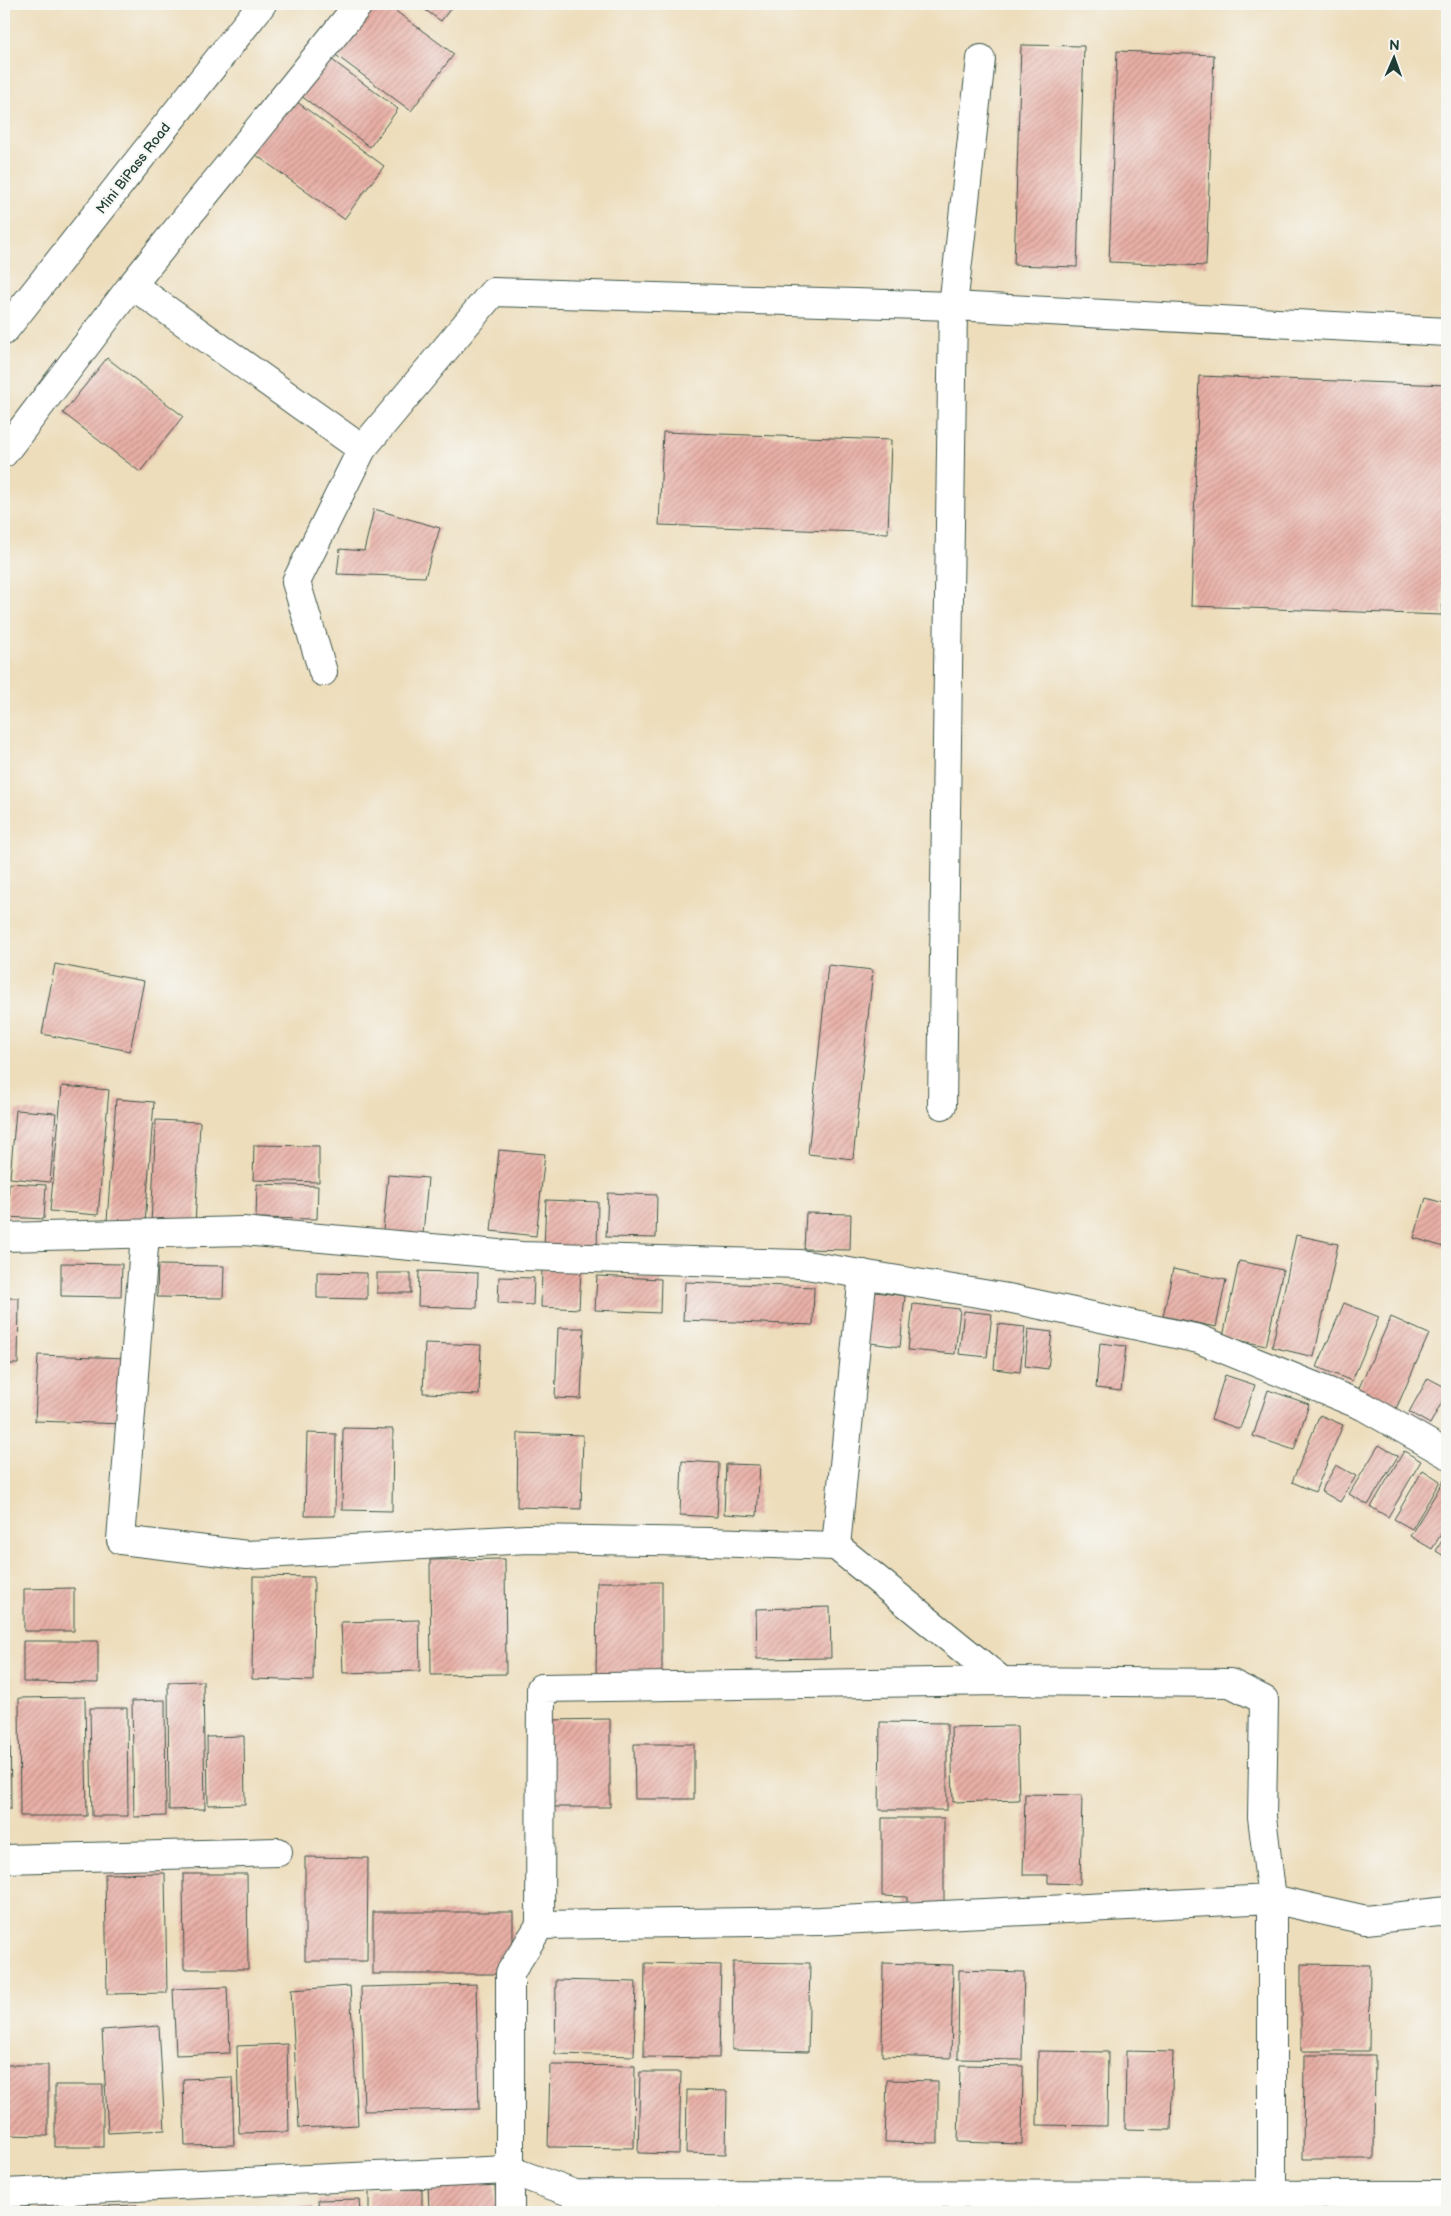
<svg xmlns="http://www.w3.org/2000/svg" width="1451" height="2216" font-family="'Balsamiq Sans',sans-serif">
<defs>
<pattern id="building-hatch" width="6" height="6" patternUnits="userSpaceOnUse" patternTransform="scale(1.25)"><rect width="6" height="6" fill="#e9afa6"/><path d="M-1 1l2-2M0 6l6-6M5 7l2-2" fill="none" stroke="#bc9088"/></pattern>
</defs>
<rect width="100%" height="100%" fill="#f6f6f2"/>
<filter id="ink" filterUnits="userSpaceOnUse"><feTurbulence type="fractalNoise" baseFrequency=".02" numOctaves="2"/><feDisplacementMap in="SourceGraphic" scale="10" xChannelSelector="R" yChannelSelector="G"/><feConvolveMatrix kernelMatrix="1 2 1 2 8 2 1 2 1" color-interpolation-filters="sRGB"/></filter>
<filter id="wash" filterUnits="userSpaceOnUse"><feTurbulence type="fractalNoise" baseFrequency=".0096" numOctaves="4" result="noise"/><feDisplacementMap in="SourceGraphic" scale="20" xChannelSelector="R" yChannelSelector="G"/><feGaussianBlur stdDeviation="1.12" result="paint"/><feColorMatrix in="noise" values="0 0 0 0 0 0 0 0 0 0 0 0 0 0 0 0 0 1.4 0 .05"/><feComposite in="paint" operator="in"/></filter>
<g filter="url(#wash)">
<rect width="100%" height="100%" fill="#edddbb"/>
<g id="blocks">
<g fill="url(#building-hatch)">
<polygon points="352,4 386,4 454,54 411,111 321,44"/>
<polygon points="417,4 454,4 441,21"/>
<polygon points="1021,45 1084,46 1077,267 1014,265"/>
<polygon points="320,51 398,109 370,147 293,90"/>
<polygon points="1117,51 1214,55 1206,266 1109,262"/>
<polygon points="289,96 384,166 344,219 249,150"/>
<polygon points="107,358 183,416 140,472 63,413"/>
<polygon points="1199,376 1447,385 1447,473 1442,615 1191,606"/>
<polygon points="663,432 891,440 888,533 659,525"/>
<polygon points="374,509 440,528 425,577 337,574 340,549 364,551"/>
<polygon points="55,964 144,981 130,1051 42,1034"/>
<polygon points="828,965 873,970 853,1159 808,1154"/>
<polygon points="62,1086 109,1090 98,1215 50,1211"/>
<polygon points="116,1099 154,1102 145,1224 107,1221"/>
<polygon points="16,1110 56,1113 50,1182 10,1178"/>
<polygon points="156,1120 200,1122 195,1227 151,1225"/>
<polygon points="254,1145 319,1146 319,1182 253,1180"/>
<polygon points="499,1150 545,1154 536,1236 491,1231"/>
<polygon points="388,1175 428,1178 423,1234 383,1231"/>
<polygon points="9,1183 46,1185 44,1219 7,1217"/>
<polygon points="257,1184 318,1186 317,1219 256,1218"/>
<polygon points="608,1193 657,1195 656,1238 606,1237"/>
<polygon points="1426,1198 1447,1204 1447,1248 1414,1238"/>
<polygon points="546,1200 598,1202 597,1251 544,1248"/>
<polygon points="806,1213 851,1214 850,1250 804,1249"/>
<polygon points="1296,1235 1338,1244 1314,1357 1272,1347"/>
<polygon points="1239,1261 1283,1270 1266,1346 1223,1337"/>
<polygon points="61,1263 122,1264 121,1297 61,1296"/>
<polygon points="158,1265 224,1266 223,1298 157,1297"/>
<polygon points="542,1269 581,1271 579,1309 541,1307"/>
<polygon points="1173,1269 1226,1280 1216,1327 1163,1316"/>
<polygon points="419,1271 478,1273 477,1308 418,1306"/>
<polygon points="317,1272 367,1273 367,1299 317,1298"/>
<rect x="377" y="1273" width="34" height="20"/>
<polygon points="597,1276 661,1279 660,1313 595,1310"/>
<polygon points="499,1277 534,1278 533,1305 498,1303"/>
<polygon points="685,1282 814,1287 813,1325 683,1320"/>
<polygon points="868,1291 905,1296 900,1347 863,1342"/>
<polygon points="4,1298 19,1298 18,1364 4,1364"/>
<polygon points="1344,1303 1379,1317 1352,1381 1317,1367"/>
<polygon points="913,1304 960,1309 955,1354 908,1350"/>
<polygon points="964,1311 992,1314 987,1357 959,1354"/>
<polygon points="1391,1317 1429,1334 1396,1409 1357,1392"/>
<polygon points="998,1324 1025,1327 1020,1372 994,1369"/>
<polygon points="558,1328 584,1328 581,1399 555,1398"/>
<polygon points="1028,1329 1052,1332 1048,1369 1025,1366"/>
<polygon points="425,1343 481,1345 479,1395 423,1393"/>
<polygon points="1100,1343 1126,1346 1121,1391 1096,1388"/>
<polygon points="38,1355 127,1358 125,1424 35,1421"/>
<polygon points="1225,1375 1255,1385 1240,1429 1211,1419"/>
<polygon points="1428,1378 1447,1388 1447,1393 1430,1424 1409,1412"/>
<polygon points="1268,1390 1309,1404 1294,1450 1253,1436"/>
<polygon points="1320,1415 1343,1425 1315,1492 1292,1482"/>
<polygon points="343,1428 393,1429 392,1511 342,1510"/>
<polygon points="307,1433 336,1434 335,1516 305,1516"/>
<polygon points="518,1433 583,1435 581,1509 517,1507"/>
<polygon points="1379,1445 1398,1456 1368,1505 1349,1494"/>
<polygon points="1404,1451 1421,1461 1388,1517 1371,1507"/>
<polygon points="682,1461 719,1463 717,1517 680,1515"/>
<polygon points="726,1464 760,1465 757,1516 724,1514"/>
<polygon points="1336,1465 1356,1476 1340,1502 1321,1491"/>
<polygon points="1423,1470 1440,1481 1412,1529 1394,1519"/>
<polygon points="1444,1480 1447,1482 1447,1524 1432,1549 1410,1536"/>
<polygon points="1447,1532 1447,1558 1436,1551"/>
<polygon points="505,1559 506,1674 431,1675 430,1560"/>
<polygon points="253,1576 314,1577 313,1681 252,1679"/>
<polygon points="597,1582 662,1582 662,1680 596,1680"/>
<polygon points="74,1588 74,1631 24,1631 24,1589"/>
<polygon points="830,1607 831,1658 757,1659 756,1609"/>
<polygon points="419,1620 420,1671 343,1673 341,1622"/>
<polygon points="23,1641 98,1641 98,1683 23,1682"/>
<polygon points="203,1681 205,1809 169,1810 168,1682"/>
<polygon points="85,1697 87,1816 20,1816 19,1698"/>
<polygon points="165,1700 166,1816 134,1817 132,1701"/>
<polygon points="90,1708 127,1708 128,1816 92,1816"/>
<polygon points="4,1715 10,1715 11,1809 4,1809"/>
<polygon points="610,1719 610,1807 548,1807 548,1720"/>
<polygon points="880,1722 947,1723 947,1810 879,1810"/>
<polygon points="1017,1726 1019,1800 953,1802 951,1727"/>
<polygon points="244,1736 245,1804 208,1805 207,1737"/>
<polygon points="634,1744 694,1744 694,1799 635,1799"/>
<polygon points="1025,1794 1082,1795 1080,1884 1048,1883 1048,1875 1023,1875"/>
<polygon points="882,1818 944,1818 944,1912 907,1912 907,1897 882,1896"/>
<polygon points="305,1857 368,1858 367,1961 305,1961"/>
<polygon points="165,1873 167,1993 107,1994 105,1874"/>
<polygon points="183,1874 247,1874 248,1969 184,1969"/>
<rect x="373" y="1912" width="140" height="62"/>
<polygon points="733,1962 810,1963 808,2052 732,2050"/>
<polygon points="645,1963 721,1965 719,2058 644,2057"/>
<polygon points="883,1963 953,1965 951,2058 882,2056"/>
<polygon points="1301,1964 1370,1965 1369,2051 1301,2051"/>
<polygon points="959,1970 1024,1972 1022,2060 958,2059"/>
<polygon points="556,1980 636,1982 634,2056 555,2054"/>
<polygon points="476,1984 479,2109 364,2111 361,1987"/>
<polygon points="350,1986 358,2125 299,2128 291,1990"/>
<polygon points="227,1987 230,2053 176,2055 173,1989"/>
<polygon points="159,2026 165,2130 108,2133 102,2030"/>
<polygon points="287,2044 289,2132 239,2133 237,2046"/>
<polygon points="1038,2051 1108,2052 1107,2126 1037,2125"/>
<polygon points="1126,2051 1173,2052 1171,2130 1125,2129"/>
<polygon points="1304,2055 1375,2055 1374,2159 1303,2159"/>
<polygon points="4,2065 48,2065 48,2136 4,2135"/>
<polygon points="550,2065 635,2066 634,2148 548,2147"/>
<polygon points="960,2065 1023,2066 1022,2144 958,2142"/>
<polygon points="640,2072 681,2072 679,2154 638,2153"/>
<polygon points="232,2077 234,2145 185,2146 183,2079"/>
<polygon points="887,2080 938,2081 938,2143 885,2142"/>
<rect x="55" y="2085" width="48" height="62"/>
<polygon points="687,2090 727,2091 726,2154 686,2153"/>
<polygon points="495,2182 496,2212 429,2212 428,2183"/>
<polygon points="422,2189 422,2212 369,2212 369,2190"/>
<polygon points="359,2199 360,2212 319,2212 318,2200"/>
<polygon points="26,2205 27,2212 4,2212 4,2206"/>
<polygon points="137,2205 137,2212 38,2212 38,2208"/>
<polygon points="313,2206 313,2212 254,2212 254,2207"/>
</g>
</g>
</g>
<g filter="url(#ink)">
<use href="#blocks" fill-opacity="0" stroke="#3e5548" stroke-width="1"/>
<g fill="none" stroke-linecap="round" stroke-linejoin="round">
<defs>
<g id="minor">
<polyline points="132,285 362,449"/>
<polyline points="323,672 296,582 362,449 493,292 953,306 1447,332"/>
<polyline points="942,1105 953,306 981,59"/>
<polyline points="145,1234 121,1540 247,1555 527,1539 710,1542 836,1546 863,1274"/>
<polyline points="836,1546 1002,1681"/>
<polyline points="4,1859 278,1852"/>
<polyline points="4,2193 509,2170 575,2194 1447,2195"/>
<polyline points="510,2212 510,1973 540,1925"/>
<polyline points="1272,2212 1272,1899 1262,1817 1264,1700 1230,1683 1002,1681 541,1688 540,1925 820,1921 1272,1899 1366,1920 1447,1911"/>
</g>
<g id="tertiary">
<polyline points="4,331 262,4"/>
<polyline points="4,453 132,285 359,4"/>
<polyline points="4,1237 243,1231 522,1256 800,1264 1008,1298 1199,1339 1363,1406 1447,1454"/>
</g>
</defs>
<use href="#minor" stroke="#3e5548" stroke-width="30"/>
<use href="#tertiary" stroke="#3e5548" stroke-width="30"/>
<use href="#minor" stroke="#fff" stroke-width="28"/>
<use href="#tertiary" stroke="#fff" stroke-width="28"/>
</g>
</g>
<g text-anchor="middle" stroke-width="4" stroke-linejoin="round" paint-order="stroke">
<g font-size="14" fill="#1f3d34" stroke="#f6f6f2">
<text transform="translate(133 168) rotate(-52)" y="5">Mini BiPass Road</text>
</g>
</g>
<rect width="1451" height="2216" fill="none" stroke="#f6f6f2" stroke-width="20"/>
<g transform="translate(1394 58) rotate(2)" stroke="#f6f6f2" stroke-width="4" paint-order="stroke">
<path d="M0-4L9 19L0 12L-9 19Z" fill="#1f3d34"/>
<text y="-8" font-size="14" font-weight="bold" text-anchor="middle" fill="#1f3d34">N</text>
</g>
</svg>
